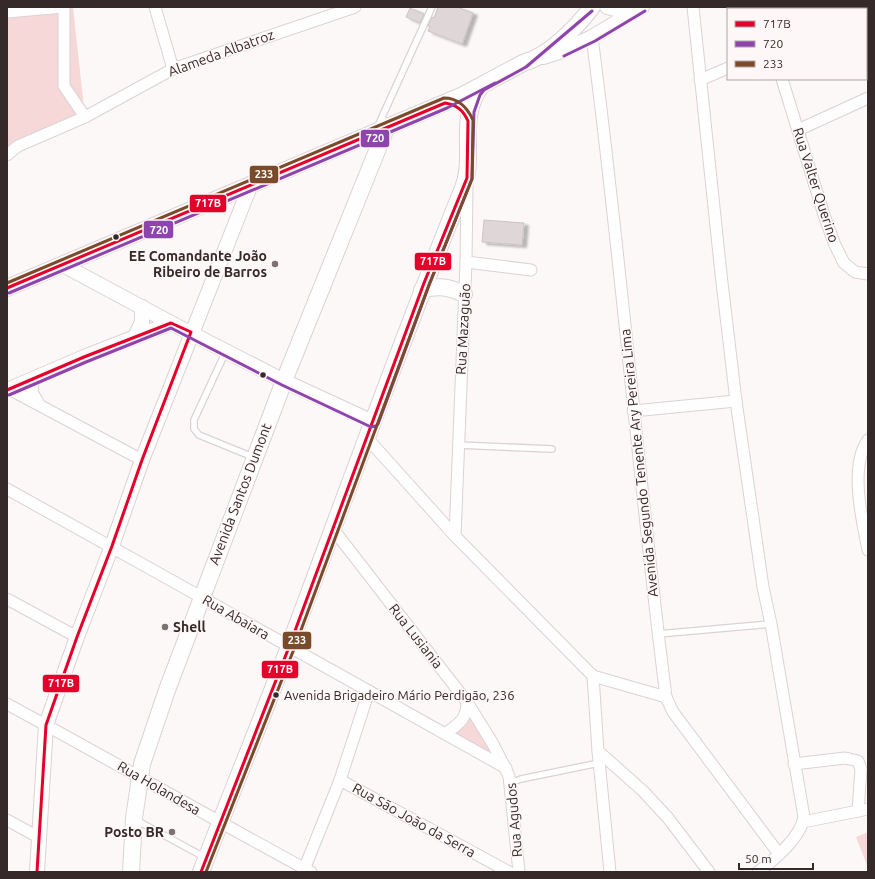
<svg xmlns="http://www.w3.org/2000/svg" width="875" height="879" font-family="Ubuntu,sans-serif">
<defs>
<filter id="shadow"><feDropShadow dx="4.5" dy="2.5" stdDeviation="1" flood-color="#0004"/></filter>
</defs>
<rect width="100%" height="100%" fill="#fdf8f8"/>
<g fill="#f7d8d9">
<polygon points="7,7 73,7 85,117 7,155"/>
<path d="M468,710l26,48 -46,-25c14,-6 20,-6 20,-23z"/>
<polygon points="868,832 868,868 856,837"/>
</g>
<g fill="#dfd6d7" stroke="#ccc4c4" filter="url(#shadow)">
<polygon points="438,7 457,7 473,13 462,44 428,31 430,26 428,26 432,17 434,18"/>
<polygon points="410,8 424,14 420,23 406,17"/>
<polygon points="484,220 524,223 522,245 482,242"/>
</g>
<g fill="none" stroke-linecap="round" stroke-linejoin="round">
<defs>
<g id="service">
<polyline points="377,128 432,7"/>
<polyline points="226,351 194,420 194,429 199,435 253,457"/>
<polyline points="458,445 552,449"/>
<polyline points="658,634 771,624"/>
<polyline points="510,783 521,779 599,763"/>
<polyline points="136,820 206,858"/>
</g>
<g id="minor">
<polyline points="64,7 64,86 85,117"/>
<polyline points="155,7 173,69"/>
<path d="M693,7l28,267 15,127 27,186 8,37 33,193c-3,20 -30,43 -46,55"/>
<polyline points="850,9 855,7"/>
<polyline points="7,12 63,7"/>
<path d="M592,37c29,219 46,440 74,660l7,15 106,142"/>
<polyline points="782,79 824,215 835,245 844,263 855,272 868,274"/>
<polyline points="700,80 728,68"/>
<polyline points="798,130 868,98"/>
<polyline points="7,155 18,146 85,117 173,69 355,7"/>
<polyline points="466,262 531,270"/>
<polyline points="33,379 32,392 39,404"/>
<polyline points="9,389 142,460"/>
<polyline points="633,411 736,401"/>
<polyline points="367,438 455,536 593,676 666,697"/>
<path d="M868,440c-19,26 -6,80 0,110"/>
<path d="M7,489c167,92 333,187 499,279"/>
<polyline points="333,529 467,702 493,744 509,776 519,872"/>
<polyline points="455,536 466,262 467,187"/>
<polyline points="7,599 77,637"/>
<polyline points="593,676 598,751 610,872"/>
<path d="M7,704c102,55 202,113 304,168"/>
<path d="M445,734c13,-10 22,-14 22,-32"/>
<polyline points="598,751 643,791 668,818 709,872"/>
<polyline points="794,764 845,758 858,761 861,769 858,811"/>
<polyline points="340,780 509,872"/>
<polyline points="7,820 40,838"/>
<polyline points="803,822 868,809"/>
<polyline points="303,872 340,780 369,691"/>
</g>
<g id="tertiary">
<polyline points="607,7 619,10 636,10"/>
<polyline points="543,57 562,51 592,37 642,7"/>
<polyline points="63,265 171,323 284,381 373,422"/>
<polyline points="135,337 142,322 142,307"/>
<polyline points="7,390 84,357 171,323"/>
<polyline points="37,872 46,725 77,637 112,546 142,460 251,184"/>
</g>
<g id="secondary">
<path d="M7,288l456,-193 60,-32c26,-7 53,-35 69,-56"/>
<path d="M422,290c16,-5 28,-3 42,4"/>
<polyline points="131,872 134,818 142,764 167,690 284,381 387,126"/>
<path d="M201,872c29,-76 60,-151 89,-228 57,-152 112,-305 173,-456 13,-34 -6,-69 18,-102"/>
</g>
</defs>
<use href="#service" stroke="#dbd2d3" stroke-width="8"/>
<use href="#minor" stroke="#dbd2d3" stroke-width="13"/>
<use href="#tertiary" stroke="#dbd2d3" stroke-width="16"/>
<use href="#secondary" stroke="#dbd2d3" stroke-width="18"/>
<use href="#service" stroke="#fffefe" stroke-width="5.5"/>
<use href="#minor" stroke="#fffefe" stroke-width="11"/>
<use href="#tertiary" stroke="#fffefe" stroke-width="14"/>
<use href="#secondary" stroke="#fffefe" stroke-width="16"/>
<defs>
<g id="bus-1">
<path d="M7,288l438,-185c12,2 18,7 23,18l-1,57 -43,105 -135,364 -88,225"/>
<polyline points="7,390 84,357 171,323 191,332 142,460 112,546 77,637 46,725 37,872"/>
</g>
<g id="bus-2">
<polyline points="564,56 595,41 645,11"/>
<polyline points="9,293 447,108 495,83"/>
<polyline points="9,395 86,362 171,328 282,385 371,427 376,426 378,424 429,285 472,179 474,112 480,95 484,90 526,67 592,11"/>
</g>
<path id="bus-3" d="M7,283l437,-185c14,0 23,9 29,22l-1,59 -43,106 -135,364 -88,223"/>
</defs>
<use href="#bus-1" stroke="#fef7f7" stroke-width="6"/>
<use href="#bus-2" stroke="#fef7f7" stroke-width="6"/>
<use href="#bus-3" stroke="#fef7f7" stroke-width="6"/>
<use href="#bus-1" stroke="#e4002b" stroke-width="3"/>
<use href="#bus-2" stroke="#8e44ad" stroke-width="3"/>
<use href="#bus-3" stroke="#7a4b2a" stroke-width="3"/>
</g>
<g fill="#352929" stroke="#fef7f7" stroke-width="1.5">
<circle cx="116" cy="237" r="3.5"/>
<circle cx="263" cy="375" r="3.5"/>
<circle cx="276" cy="695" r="3.5"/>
</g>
<g fill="#7b7171" stroke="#fef7f7" stroke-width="1.5">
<circle cx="275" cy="264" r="4"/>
<circle cx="165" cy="627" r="4"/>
<circle cx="172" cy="832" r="4"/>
</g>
<g text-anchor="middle" stroke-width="3" stroke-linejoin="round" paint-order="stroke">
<g font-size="13" fill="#352929" stroke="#fef7f7" text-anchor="start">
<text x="284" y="700">Avenida Brigadeiro Mário Perdigão, 236</text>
</g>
<g font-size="14" fill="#352929" stroke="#fef7f7">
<text transform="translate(221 53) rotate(-20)" y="5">Alameda Albatroz</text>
<text transform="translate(816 185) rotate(72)" y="5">Rua Valter Querino</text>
<text transform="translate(463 329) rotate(-87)" y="5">Rua Mazaguão</text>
<text transform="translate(639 463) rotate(-96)" y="5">Avenida Segundo Tenente Ary Pereira Lima</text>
<text transform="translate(240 494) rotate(-69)" y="5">Avenida Santos Dumont</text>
<text transform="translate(236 617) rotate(30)" y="5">Rua Abaiara</text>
<text transform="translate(416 636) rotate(52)" y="5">Rua Lusiania</text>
<text transform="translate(159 788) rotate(30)" y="5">Rua Holandesa</text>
<text transform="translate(414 820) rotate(29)" y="5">Rua São João da Serra</text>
<text transform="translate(514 820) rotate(-95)" y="5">Rua Agudos</text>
</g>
<g font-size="14" font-weight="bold" fill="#352929" stroke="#fef7f7" text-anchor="end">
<text x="267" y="261">EE Comandante João<tspan x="267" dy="16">Ribeiro de Barros</tspan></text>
<text x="173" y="632" text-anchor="start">Shell</text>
<text x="164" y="837">Posto BR</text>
</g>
</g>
<g stroke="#fef7f7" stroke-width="1.5">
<rect x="360" y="129" width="30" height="19" rx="4" fill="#8e44ad"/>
<rect x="249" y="165" width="30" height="19" rx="4" fill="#7a4b2a"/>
<rect x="189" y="194" width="38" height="19" rx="4" fill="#e4002b"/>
<rect x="143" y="220" width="31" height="19" rx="4" fill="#8e44ad"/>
<rect x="414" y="252" width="38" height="19" rx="4" fill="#e4002b"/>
<rect x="282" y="631" width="30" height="19" rx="4" fill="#7a4b2a"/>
<rect x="261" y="660" width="38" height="19" rx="4" fill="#e4002b"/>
<rect x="42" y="674" width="38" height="19" rx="4" fill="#e4002b"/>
</g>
<g font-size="11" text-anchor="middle" font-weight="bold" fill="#fff">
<text x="375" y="142">720</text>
<text x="264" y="178">233</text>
<text x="208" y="207">717B</text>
<text x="159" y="234">720</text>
<text x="433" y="265">717B</text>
<text x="297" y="644">233</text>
<text x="280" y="673">717B</text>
<text x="61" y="687">717B</text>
</g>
<rect width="875" height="879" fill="none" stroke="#352929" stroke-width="16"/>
<rect x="727" y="8" width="140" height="72" fill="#fef7f7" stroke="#aea5a5"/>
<rect x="735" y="21" width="20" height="6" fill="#e4002b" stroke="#aea5a5"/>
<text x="763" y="28" font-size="12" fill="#352929">717B</text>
<rect x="735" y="41" width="20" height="6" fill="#8e44ad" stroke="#aea5a5"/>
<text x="763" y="48" font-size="12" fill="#352929">720</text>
<rect x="735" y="61" width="20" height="6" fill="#7a4b2a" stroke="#aea5a5"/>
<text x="763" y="68" font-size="12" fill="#352929">233</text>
<path d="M739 863v6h74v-6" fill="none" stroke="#352929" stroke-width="2"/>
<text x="745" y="863" font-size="12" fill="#352929" stroke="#fef7f7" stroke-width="3" paint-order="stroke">50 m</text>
</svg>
